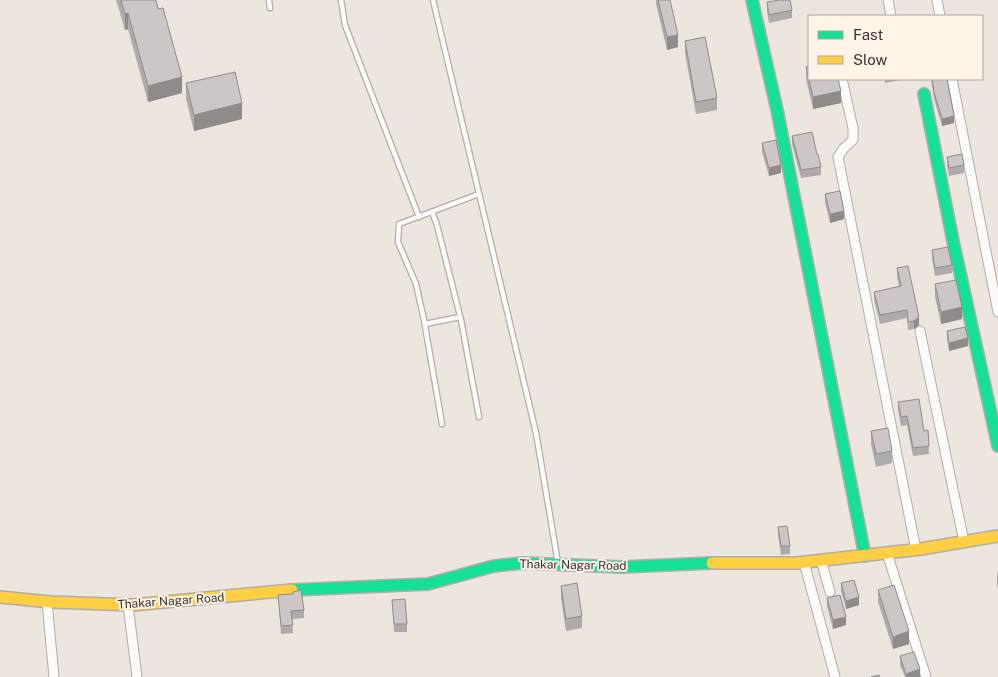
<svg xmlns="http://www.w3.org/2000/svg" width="998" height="677" font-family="'Public Sans',sans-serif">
<rect width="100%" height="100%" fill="#ece6df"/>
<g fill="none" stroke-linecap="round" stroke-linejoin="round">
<defs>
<g id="lane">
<polyline points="269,0 270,8"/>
<polyline points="341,0 345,25 419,217"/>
<polyline points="433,0 536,433 558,563"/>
<polyline points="432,212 437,225 461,320 479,417"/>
<polyline points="425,324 460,317"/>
<polyline points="442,424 424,320 416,284 398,242 399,224 479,194"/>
</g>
<g id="street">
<polyline points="888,0 891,16"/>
<polyline points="937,0 940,16"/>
<polyline points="842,79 853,128 853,140 844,148 838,157 916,550"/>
<polyline points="952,79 998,312"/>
<polyline points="920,331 964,542"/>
<polyline points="887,553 926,677"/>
<polyline points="821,560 830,592"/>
<polyline points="804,562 835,677"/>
<polyline points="47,602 54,677"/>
<polyline points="128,605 137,677"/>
</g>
<g id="fast">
<polyline points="752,0 777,110 865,556"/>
<polyline points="924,94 953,241 998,446"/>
<polyline points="292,590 428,584 494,566 522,563 622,567 712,563"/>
</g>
<g id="slow">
<polyline points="712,563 797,563 921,549 998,536"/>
<polyline points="0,597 51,602 133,605 292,590"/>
</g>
</defs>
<use href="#lane" stroke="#b2ada8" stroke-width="7"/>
<use href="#street" stroke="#b2ada8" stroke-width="11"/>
<use href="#fast" stroke="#b2ada8" stroke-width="14"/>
<use href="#slow" stroke="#b2ada8" stroke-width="14"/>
<use href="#lane" stroke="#fcfbfa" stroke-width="4.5"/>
<use href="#street" stroke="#fcfbfa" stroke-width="9"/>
<use href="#fast" stroke="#16e098" stroke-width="11"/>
<use href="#slow" stroke="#ffcf43" stroke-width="11"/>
</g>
<g fill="#afabaa">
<polygon points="116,0 156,0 182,93 148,102 128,29 125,30"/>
<polygon points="656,0 670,0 678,47 667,50 656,4"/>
<polygon points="767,2 792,10 792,18 769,23 767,11"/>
<polygon points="685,41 717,98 717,110 696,114 685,53"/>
<polygon points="806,67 841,103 813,109 806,79"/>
<polygon points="885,79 906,79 885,83"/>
<polygon points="931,79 947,79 954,123 942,126 934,99"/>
<polygon points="186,83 242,119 194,131 186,99"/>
<polygon points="792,136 817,154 821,167 821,175 801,178 792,144"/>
<polygon points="762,143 781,173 769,176 762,152"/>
<polygon points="947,157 964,165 964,173 949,176 947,165"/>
<polygon points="825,194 844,219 830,223 825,202"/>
<polygon points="932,250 952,265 952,273 935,276 932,258"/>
<polygon points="897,268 919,325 914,329 908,330 907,318 880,324 874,300 874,292 899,286 897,276"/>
<polygon points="935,284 962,319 941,324 935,297"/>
<polygon points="947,331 968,346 949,351 947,339"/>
<polygon points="898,402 924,431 928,430 929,454 913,456 907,425 901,426 898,410"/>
<polygon points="871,431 892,451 892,463 876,467 871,444"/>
<polygon points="778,527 790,546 790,554 781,555 778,535"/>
<polygon points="998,572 998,589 997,585 997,573"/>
<polygon points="841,583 859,605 846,609 841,591"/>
<polygon points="561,586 582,616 582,628 566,631 561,598"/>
<polygon points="878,590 909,644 893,649 878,602"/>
<polygon points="278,595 304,610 304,618 292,619 293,633 281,634"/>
<polygon points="827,598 846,625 833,629 827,606"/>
<polygon points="392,600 407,624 407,632 394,632"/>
<polygon points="900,656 920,677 905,677 900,665"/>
</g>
<g fill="#8f8b8b">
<polygon points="128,13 128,29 125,30 125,14"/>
<polygon points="678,35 678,47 667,50 667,37"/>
<polygon points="182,77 182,93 148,102 148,86"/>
<polygon points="841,91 841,103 813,109 813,97"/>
<polygon points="242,103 242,119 194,131 194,115"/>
<polygon points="954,116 954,123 942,126 942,119"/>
<polygon points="781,165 781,173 769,176 769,168"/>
<polygon points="844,211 844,219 830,223 830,214"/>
<polygon points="962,307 962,319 941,324 941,312"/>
<polygon points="919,317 919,325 914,329 914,321"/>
<polygon points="968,338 968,346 949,351 949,343"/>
<polygon points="859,597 859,605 846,609 846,601"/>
<polygon points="846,617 846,625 833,629 833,620"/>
<polygon points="909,631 909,644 893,649 893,637"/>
<polygon points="920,669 920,677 906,677 906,674"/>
</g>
<g fill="#ccc7c6" stroke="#8f8b8b">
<polygon points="121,0 156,0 158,9 163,8 182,77 148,86 128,13 125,14"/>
<polygon points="658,0 670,0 678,35 667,37"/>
<polygon points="780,0 790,0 792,10 769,15 767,2"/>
<polygon points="705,37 717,98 696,102 685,41"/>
<polygon points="809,66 809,79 838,79 841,91 813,97 806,67"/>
<polygon points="235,72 242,103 194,115 186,83"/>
<polygon points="932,79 947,79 954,116 942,119 934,92"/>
<polygon points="812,132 817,154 818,154 821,167 801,170 792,136"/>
<polygon points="776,140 781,165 769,168 762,143"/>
<polygon points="962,154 964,165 949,168 947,157"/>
<polygon points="840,191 844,211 830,214 825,194"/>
<polygon points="948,247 952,265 935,268 932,250"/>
<polygon points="908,266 919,317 914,321 908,322 907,310 880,315 874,292 901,286 897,268"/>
<polygon points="956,280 962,307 941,312 935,284"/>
<polygon points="965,327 968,338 949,343 947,331"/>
<polygon points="919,399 924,431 928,430 929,446 913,448 907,416 901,417 898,402"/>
<polygon points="888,428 892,451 876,454 871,431"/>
<polygon points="787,526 790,546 781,546 778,527"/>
<polygon points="854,580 859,597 846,601 841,583"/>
<polygon points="577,583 582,616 566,619 561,586"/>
<polygon points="894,585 909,631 893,637 878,590"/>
<polygon points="301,590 304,610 291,611 293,625 281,626 278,595 293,594 293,592"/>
<polygon points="840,595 846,617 833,620 827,598"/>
<polygon points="405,599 407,624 394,624 392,600"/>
<polygon points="914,652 920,669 906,674 900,656"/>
<polygon points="879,675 880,677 871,677"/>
</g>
<g text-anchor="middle" stroke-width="4" stroke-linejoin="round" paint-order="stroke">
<g font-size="12" fill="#36322d" stroke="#fef4e7">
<text transform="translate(573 565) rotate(1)" y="4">Thakar Nagar Road</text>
<text transform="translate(171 601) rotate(-4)" y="4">Thakar Nagar Road</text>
</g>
</g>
<rect x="808" y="15" width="175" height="65" fill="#fef4e7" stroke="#aea69d"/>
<rect x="818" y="31" width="25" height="8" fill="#16e098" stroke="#aea69d"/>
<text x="853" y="40" font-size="15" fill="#36322d">Fast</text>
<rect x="818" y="56" width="25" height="8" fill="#ffcf43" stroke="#aea69d"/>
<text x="853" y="65" font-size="15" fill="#36322d">Slow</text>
</svg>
